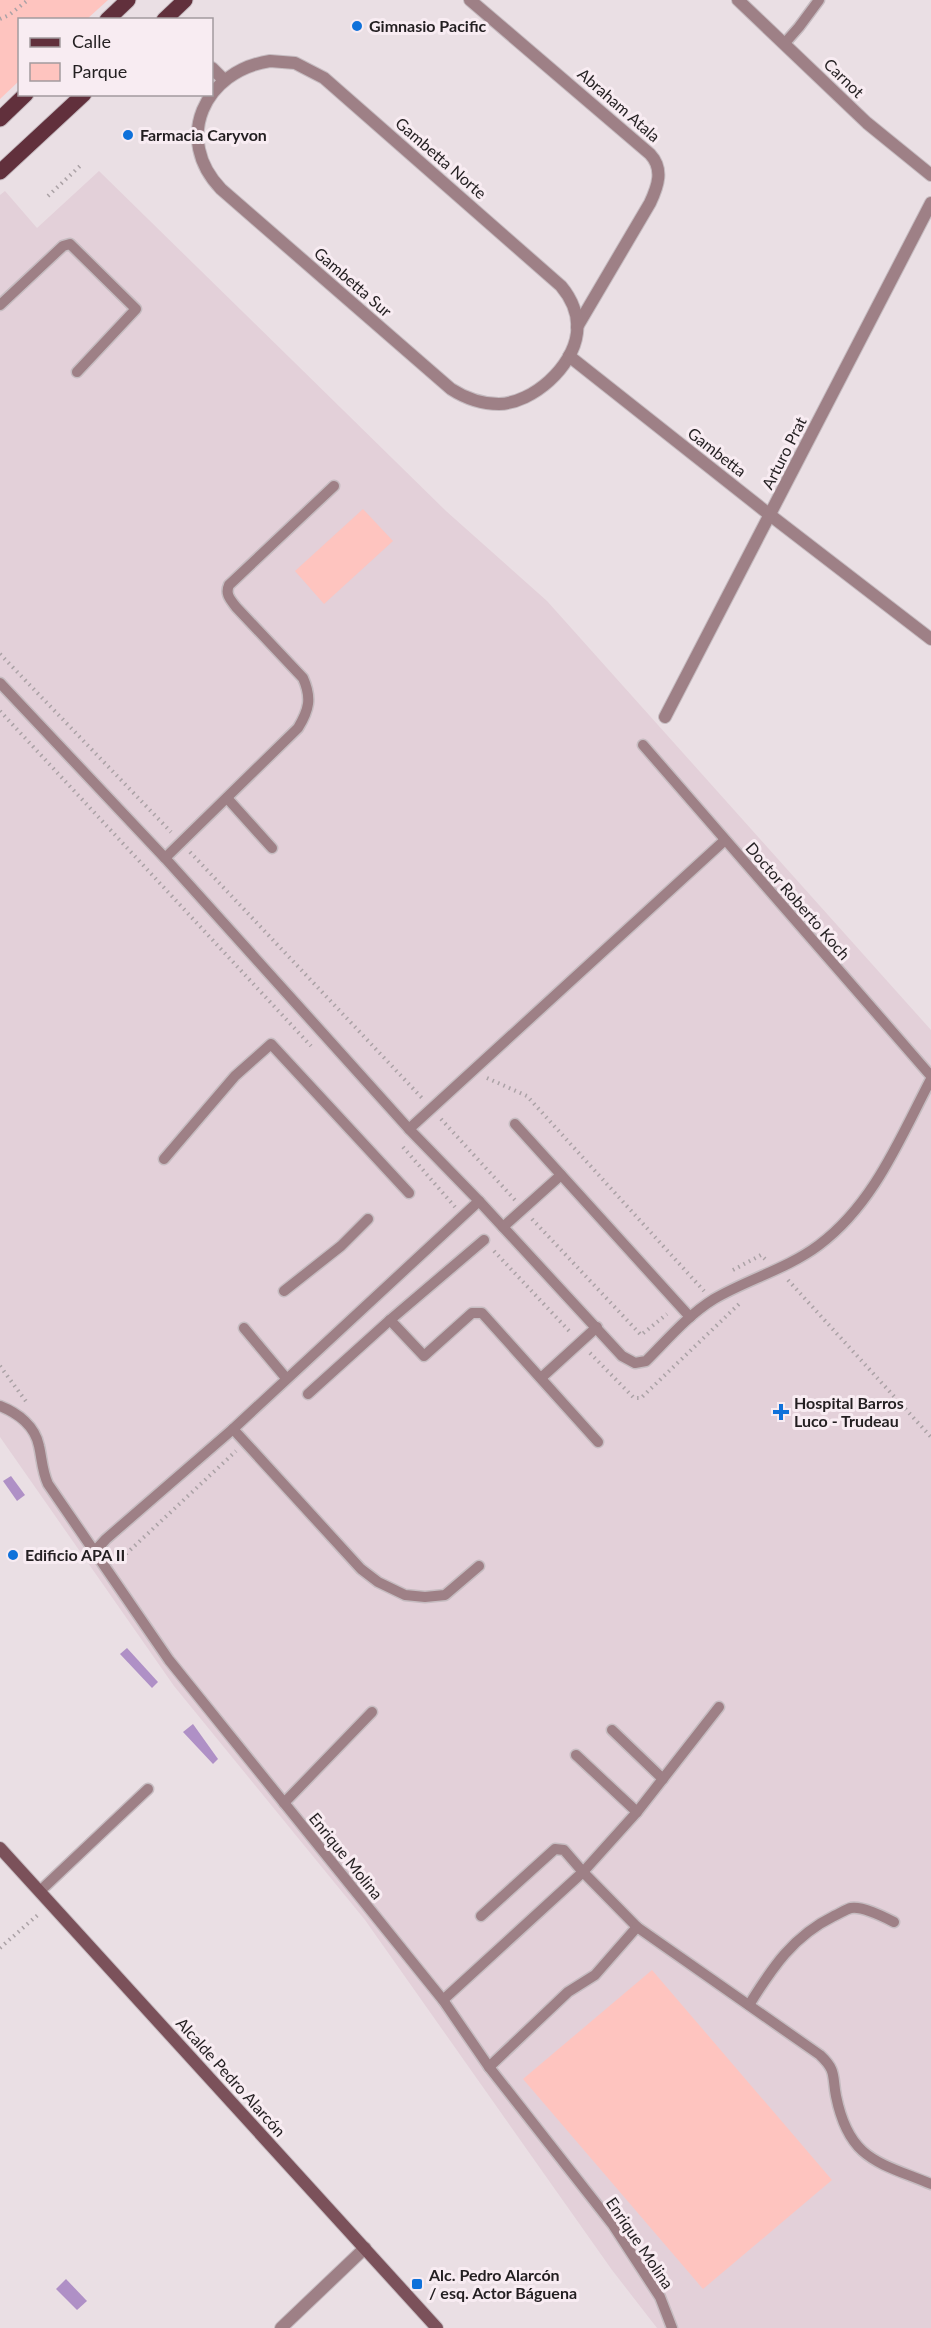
<svg xmlns="http://www.w3.org/2000/svg" width="931" height="2328" font-family="Lato,sans-serif">
<rect width="100%" height="100%" fill="#eadfe4"/>
<polygon fill="#e3d0d9" points="99,171 446,511 547,601 931,1030 931,2328 657,2328 612,2270 365,1920 174,1686 0,1437 0,195 5,191 37,228"/>
<g fill="#fec4bf">
<polygon points="0,0 108,0 87,19 20,20 19,81 0,99"/>
<polygon points="363,509 393,541 324,604 295,571"/>
<polygon points="652,1970 832,2180 703,2289 523,2079"/>
</g>
<g fill="#af90c6">
<polygon points="11,1476 25,1495 17,1501 3,1481"/>
<polygon points="127,1648 158,1682 152,1688 120,1654"/>
<polygon points="193,1724 218,1759 213,1764 183,1732"/>
<polygon points="66,2279 87,2301 77,2310 56,2289"/>
</g>
<g fill="none" stroke-linecap="round" stroke-linejoin="round">
<defs>
<g id="lane">
<polyline points="784,44 799,27 819,0"/>
<polyline points="0,305 63,246 70,244 136,309 77,372"/>
<path d="M0,683l165,175 244,271 70,72 143,155 13,7 11,-2c21,-21 42,-46 68,-62 34,-20 73,-30 105,-54 55,-41 81,-107 112,-166"/>
<polyline points="643,745 931,1076"/>
<polyline points="227,798 272,848"/>
<path d="M165,858l133,-130c11,-18 14,-30 5,-50l-67,-71c-6,-8 -11,-13 -7,-22l105,-99"/>
<polyline points="515,1124 690,1317"/>
<polyline points="409,1129 725,840"/>
<polyline points="164,1159 235,1076 271,1044 409,1193"/>
<polyline points="503,1227 561,1175"/>
<polyline points="284,1291 341,1246 368,1219"/>
<polyline points="390,1320 424,1356 472,1313 482,1313 598,1442"/>
<polyline points="244,1328 286,1378"/>
<polyline points="541,1378 597,1327"/>
<polyline points="308,1394 390,1320 484,1240"/>
<path d="M0,1406c18,7 35,20 39,40 3,13 3,25 9,38l121,176 274,340 46,67 124,158 47,72 12,31"/>
<polyline points="233,1429 361,1569 378,1582 405,1595 425,1597 445,1595 479,1566"/>
<polyline points="95,1551 106,1539 233,1429 479,1201"/>
<polyline points="612,1730 663,1779"/>
<polyline points="576,1755 637,1812"/>
<polyline points="284,1803 372,1712"/>
<polyline points="40,1891 148,1789"/>
<polyline points="481,1916 555,1849 564,1850 583,1872 637,1812 719,1707"/>
<path d="M443,2000l140,-128 54,55 183,128c17,16 12,21 16,41 13,64 42,66 95,88"/>
<path d="M749,2005c23,-37 44,-69 85,-89 5,-2 12,-7 17,-8 12,-2 33,9 43,14"/>
<polyline points="489,2067 568,1992 595,1975 637,1927"/>
</g>
<g id="street">
<path d="M470,0l180,154c14,15 8,32 0,49l-73,124"/>
<polyline points="738,0 867,123 931,175"/>
<path d="M270,61l25,2 29,15 237,208c11,13 18,30 16,47 -4,34 -44,70 -78,71 -18,0 -34,-6 -48,-15l-230,-200c-48,-50 -17,-118 49,-128z"/>
<polyline points="212,68 224,80"/>
<polyline points="569,356 770,515 931,639"/>
<polyline points="665,717 931,203"/>
<polyline points="281,2328 365,2248"/>
</g>
<polyline id="secondary" points="0,1848 437,2328"/>
<g id="primary">
<polyline points="107,20 128,0"/>
<polyline points="164,20 185,0"/>
<polyline points="0,119 26,94"/>
<polyline points="0,172 84,94"/>
</g>
</defs>
<use href="#lane" stroke="#c6bcc1" stroke-width="13"/>
<use href="#street" stroke="#c6bcc1" stroke-width="14"/>
<use href="#secondary" stroke="#c6bcc1" stroke-width="14"/>
<use href="#primary" stroke="#c6bcc1" stroke-width="17"/>
<g stroke="#aba2a6" stroke-width="4" stroke-dasharray="1.5 4.5" stroke-linecap="butt">
<polyline points="0,19 9,15 28,0"/>
<polyline points="48,196 80,166"/>
<polyline points="0,654 171,832"/>
<polyline points="0,711 311,1046"/>
<polyline points="190,852 422,1098"/>
<polyline points="487,1078 527,1096 704,1291"/>
<polyline points="441,1119 515,1200"/>
<polyline points="403,1147 455,1207"/>
<polyline points="532,1219 641,1335 667,1314"/>
<polyline points="494,1251 571,1333"/>
<polyline points="733,1270 761,1255 765,1259"/>
<polyline points="788,1280 931,1437"/>
<polyline points="590,1353 634,1398 641,1398 739,1304"/>
<polyline points="0,1366 28,1404"/>
<polyline points="115,1549 120,1553 127,1553 236,1451"/>
<polyline points="0,1948 40,1913"/>
</g>
<use href="#lane" stroke="#9e8086" stroke-width="10"/>
<use href="#street" stroke="#9e8086" stroke-width="12"/>
<use href="#secondary" stroke="#7b515a" stroke-width="12"/>
<use href="#primary" stroke="#61303c" stroke-width="15"/>
</g>
<g fill="#0f71da" stroke="#f8ecf2" stroke-width="2">
<circle cx="357" cy="26" r="6"/>
<circle cx="128" cy="135" r="6"/>
<path d="M778 1403h6v6h6v6h-6v6h-6v-6h-6v-6h6z"/>
<circle cx="13" cy="1555" r="6"/>
<rect x="411" y="2278" width="12" height="12" rx="3"/>
</g>
<g text-anchor="middle" stroke-width="6" stroke-linejoin="round" paint-order="stroke">
<g font-size="16" font-weight="bold" fill="#231f21" stroke="#f8ecf2" text-anchor="start">
<text x="369" y="32">Gimnasio Pacific</text>
<text x="140" y="141">Farmacia Caryvon</text>
<text x="794" y="1409">Hospital Barros<tspan x="794" dy="18">Luco - Trudeau</tspan></text>
<text x="25" y="1561">Edificio APA II</text>
<text x="429" y="2281">Alc. Pedro Alarcón<tspan x="429" dy="18">/ esq. Actor Báguena</tspan></text>
</g>
<g font-size="16" fill="#231f21" stroke="#f8ecf2">
<text transform="translate(844 78) rotate(44)" y="6">Carnot</text>
<text transform="translate(619 105) rotate(41)" y="6">Abraham Atala</text>
<text transform="translate(441 158) rotate(41)" y="6">Gambetta Norte</text>
<text transform="translate(353 282) rotate(41)" y="6">Gambetta Sur</text>
<text transform="translate(717 452) rotate(38)" y="6">Gambetta</text>
<text transform="translate(784 453) rotate(-63)" y="6">Arturo Prat</text>
<text transform="translate(798 901) rotate(49)" y="6">Doctor Roberto Koch</text>
<text transform="translate(346 1856) rotate(51)" y="6">Enrique Molina</text>
<text transform="translate(231 2077) rotate(48)" y="6">Alcalde Pedro Alarcón</text>
<text transform="translate(640 2243) rotate(56)" y="6">Enrique Molina</text>
</g>
</g>
<rect x="18" y="18" width="195" height="78" fill="#f8ecf2" stroke="#a39a9e" stroke-width="1.5"/>
<rect x="30" y="38" width="30" height="9" fill="#61303c" stroke="#a39a9e" stroke-width="1.5"/>
<text x="72" y="48" font-size="18" fill="#231f21">Calle</text>
<rect x="30" y="63" width="30" height="18" fill="#fec4bf" stroke="#a39a9e" stroke-width="1.5"/>
<text x="72" y="78" font-size="18" fill="#231f21">Parque</text>
</svg>
